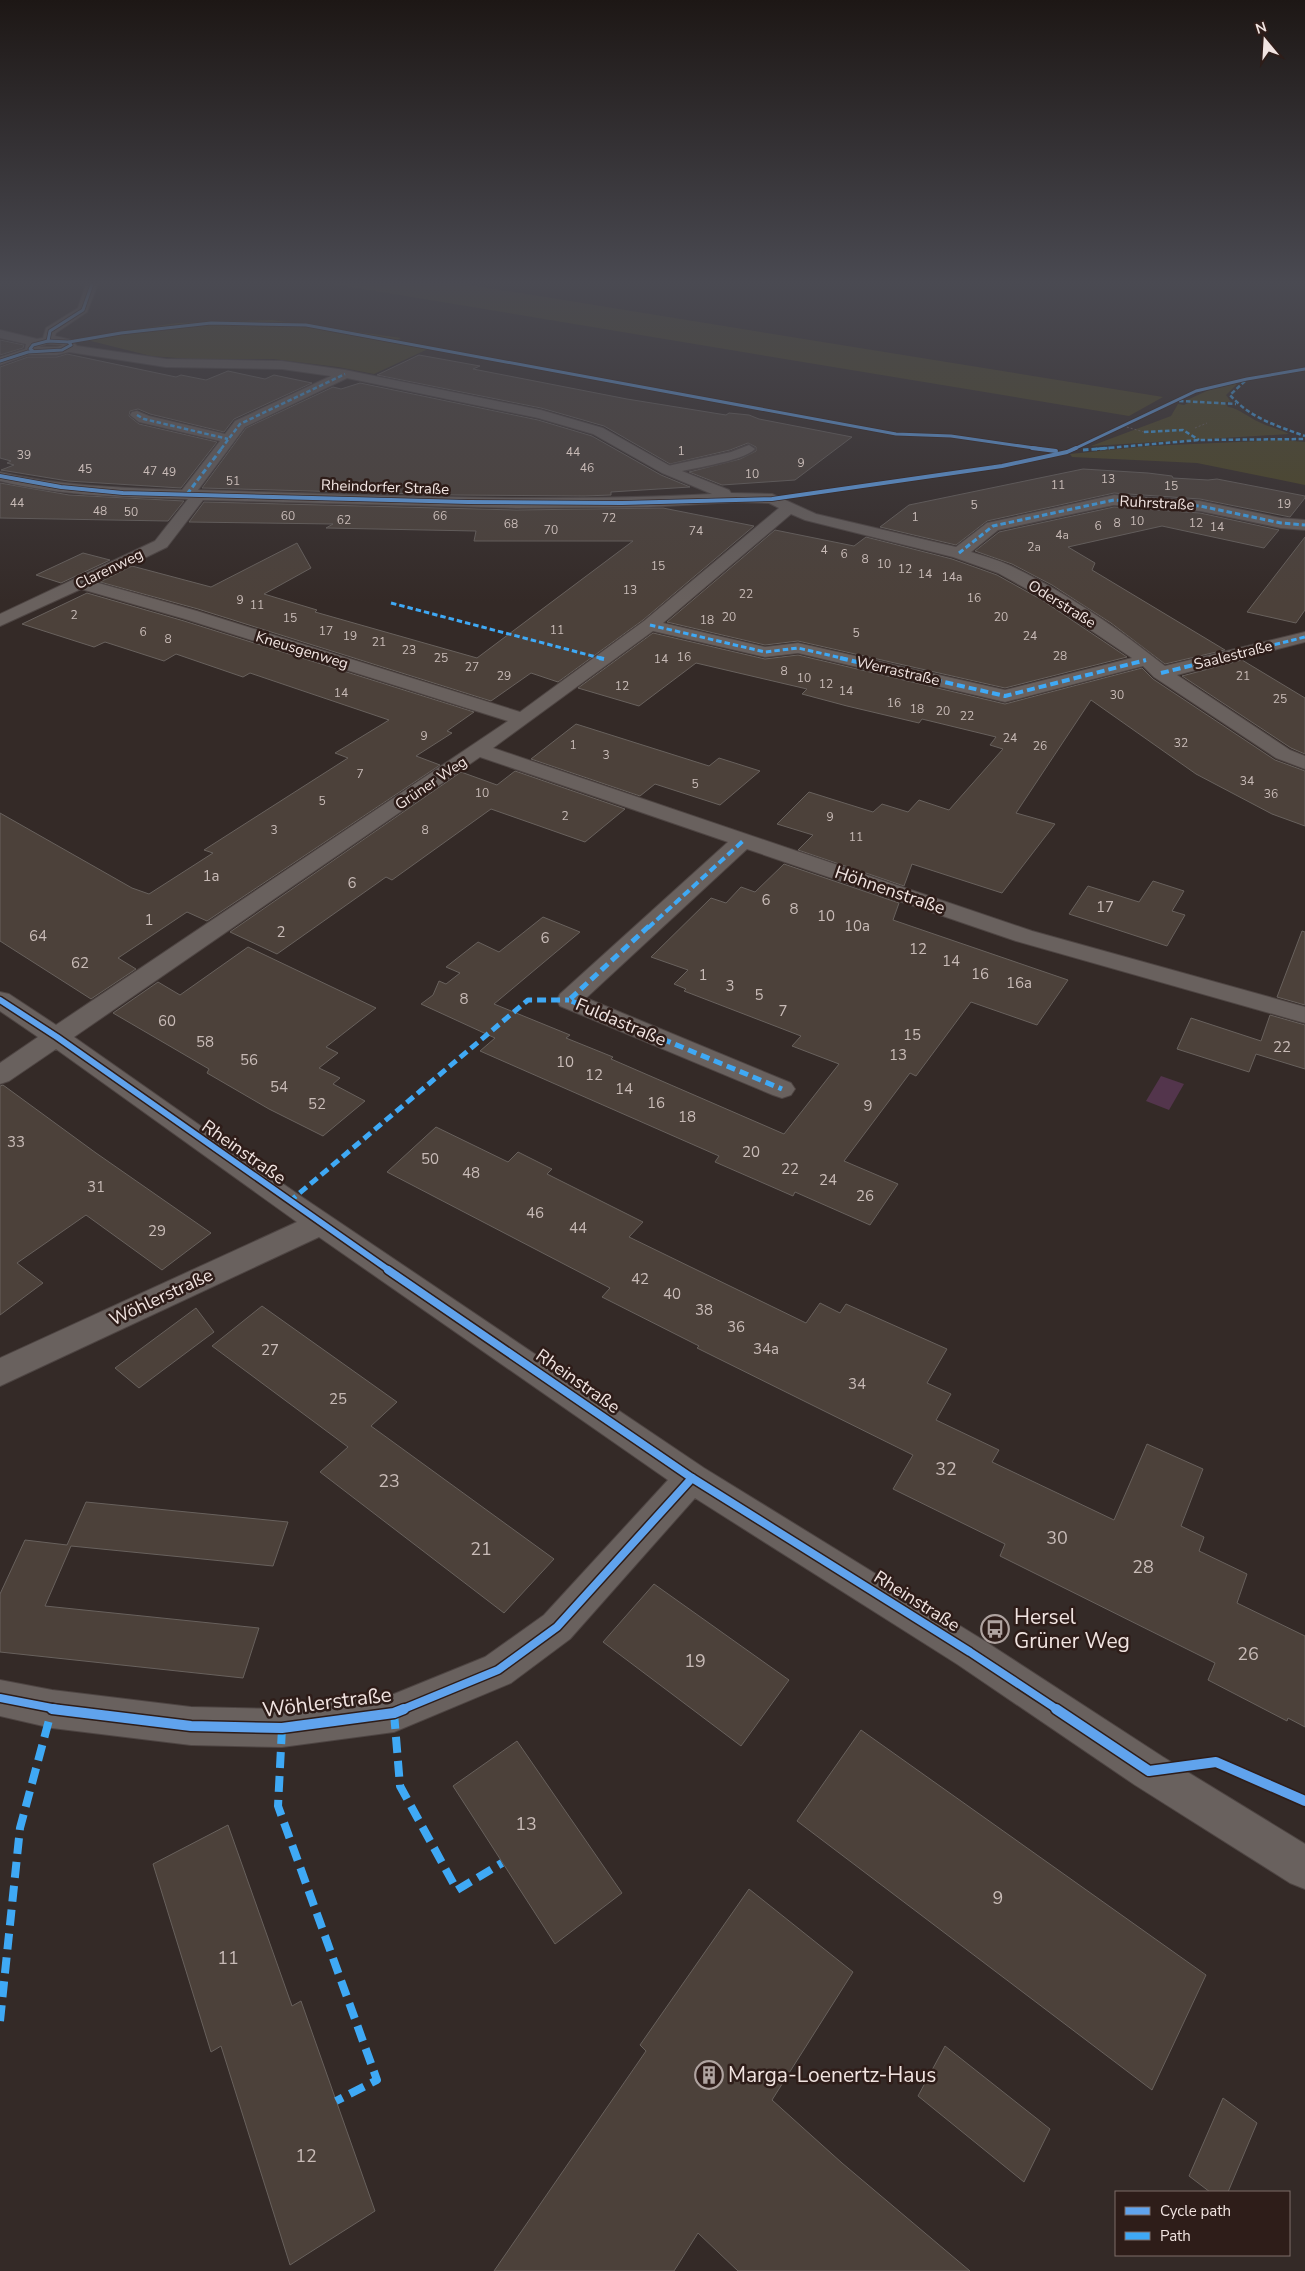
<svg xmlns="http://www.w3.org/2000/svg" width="1305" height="2271" font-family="'Nunito Sans',sans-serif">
<rect width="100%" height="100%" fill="#342a27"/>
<g fill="#4d4623">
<polygon points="333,284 464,284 1163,397 1129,416"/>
<polygon points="272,320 401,338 393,342 428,349 374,374 338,367 273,359 189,359 151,356 79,338 177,323"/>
<path d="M1238,383l-12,12 5,7h-6l3,5c11,1 21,11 31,15 10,5 20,7 30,12l-198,12 80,-30 7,-12 6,1 6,-3 -5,-1 26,-12z"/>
<polygon points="1282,440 1305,442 1305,485 1197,463 1072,457 1070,454 1148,446"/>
</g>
<polygon fill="#53354c" points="1161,1076 1184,1084 1169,1110 1146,1101"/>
<g fill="#4c413a" stroke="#68615d">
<polygon points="0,340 24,345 23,348 0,355"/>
<polygon points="67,354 176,377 181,375 206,380 228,371 265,379 274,375 312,383 234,419 224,432 150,414 138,409 130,411 129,416 139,424 217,442 181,488 68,481 1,470 14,465 7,463 11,461 0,458 0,367 28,357 57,357"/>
<polygon points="419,355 480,366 473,369 627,399 726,415 729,413 749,415 759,419 852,437 795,480 722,485 689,472 740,459 756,451 756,447 748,443 730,450 670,464 604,426 541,408 377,375"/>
<polygon points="360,383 538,420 592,436 661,475 690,487 611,492 611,495 584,496 455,495 202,488 246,428 333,387 341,389"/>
<polygon points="1083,469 1148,473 1172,476 1173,478 1208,480 1217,479 1305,496 1305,498 1290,517 1200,499 1114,493 987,521 956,545 880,527 909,505"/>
<polygon points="0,483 69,495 184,501 168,521 0,518"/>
<polygon points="204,502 516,510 663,508 754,526 643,620 558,682 531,673 491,701 198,609 100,582 132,566 211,587 297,543 311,568 264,594 317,610 315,612 477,658 633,541 474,541 476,531 326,528 333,524 189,522"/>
<polygon points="1114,507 1200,513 1279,530 1264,548 1162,526 1068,547 1095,563 1092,570 1225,650 1165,664 1111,623 1052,585 1012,564 975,551 999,532"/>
<polygon points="775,530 854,546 866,537 952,559 997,575 1042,600 1127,657 1005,688 798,641 765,645 667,622"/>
<polygon points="1305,537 1305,610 1296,623 1247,612"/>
<polygon points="83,553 110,560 61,583 36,575"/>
<polygon points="87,593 184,621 474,712 447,731 452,733 416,756 440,765 207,921 187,912 118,958 136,969 91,999 0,941 0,813 132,888 149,894 213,853 204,850 348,758 335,753 389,720 250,673 243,677 176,654 164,661 105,642 94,647 22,624"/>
<polygon points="653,633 765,659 798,655 1005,704 1142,668 1153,679 1275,760 1305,771 1305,826 1272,814 1196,774 1091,700 1016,813 1055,824 1002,893 912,864 904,886 798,850 813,835 777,824 809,792 873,812 882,804 908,812 919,800 949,810 1003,749 990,745 996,737 922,719 919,723 847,706 802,694 807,689 696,663 639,706 578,688"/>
<polygon points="1242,660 1305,698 1305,754 1291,748 1182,676"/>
<polygon points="576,724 709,766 719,758 760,771 720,805 655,784 640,796 531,759"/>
<polygon points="515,771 625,809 585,842 491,809 392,880 386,877 277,954 230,932 461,772 497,785"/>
<polygon points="784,864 899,903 893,920 1068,980 1037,1025 971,1002 916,1076 910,1073 844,1161 898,1184 870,1225 795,1192 793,1196 715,1162 719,1156 480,1051 495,1038 421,1004 433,995 439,981 446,984 460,973 446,967 478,942 499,952 543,917 580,932 494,1004 570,1035 566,1038 613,1057 611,1059 784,1134 839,1064 792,1046 801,1036 684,991 686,989 674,984 688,970 651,957 711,898 726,903 741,887 755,892"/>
<polygon points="1153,881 1184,891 1172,911 1185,915 1167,946 1069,914 1088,886 1139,902"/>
<polygon points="1302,931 1305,932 1305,1005 1277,997"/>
<polygon points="248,947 376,1008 326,1047 338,1053 319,1068 340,1078 333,1084 365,1101 323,1136 269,1109 207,1073 209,1069 113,1013 158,982 180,995"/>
<polygon points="1270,1015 1305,1025 1305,1069 1256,1054 1249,1072 1177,1049 1191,1018 1261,1041"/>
<polygon points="3,1085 96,1153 211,1233 162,1270 86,1215 17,1263 43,1283 0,1315 0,1086"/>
<polygon points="436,1127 508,1162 518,1152 552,1169 547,1174 643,1222 629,1237 806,1323 820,1303 840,1313 846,1304 947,1349 927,1383 951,1394 936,1420 999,1450 992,1462 1114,1520 1147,1444 1203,1469 1181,1526 1204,1537 1199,1551 1247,1574 1237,1603 1305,1636 1305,1727 1288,1718 1287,1721 1208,1680 1215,1663 1000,1556 1005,1544 893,1489 913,1455 697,1348 699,1346 602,1297 610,1288 387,1172"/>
<polygon points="262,1306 397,1402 371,1426 554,1559 504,1613 320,1472 348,1447 212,1346"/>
<polygon points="196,1308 214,1332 139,1388 115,1368"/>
<polygon points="86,1502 288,1522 273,1566 71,1546 45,1606 259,1628 243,1678 0,1652 0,1594 25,1540 67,1545"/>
<polygon points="654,1584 789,1680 741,1746 603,1642"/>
<polygon points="861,1730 1206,1975 1152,2090 797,1821"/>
<polygon points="517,1741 622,1893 555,1944 453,1786"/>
<polygon points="228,1825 292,2006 301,2001 375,2211 290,2265 221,2046 211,2052 153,1864"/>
<polygon points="749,1889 853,1972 772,2100 842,2163 970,2271 738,2271 698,2233 674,2271 494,2271 646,2051 640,2045"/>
<polygon points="945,2046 1050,2129 1024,2182 918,2096"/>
<polygon points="1223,2098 1257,2123 1228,2192 1210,2192 1189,2176"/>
</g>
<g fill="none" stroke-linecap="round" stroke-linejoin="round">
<defs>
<path id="service" d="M749,445l6,4c-11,12 -70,21 -88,25l-6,-4 2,-3 68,-15z"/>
<path id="minor" d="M86,284h12l-11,28 -31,21 -1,3 16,4 6,6 89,13 116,2 63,9 196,40 62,18 69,39 57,23 2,3 41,1 44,20 140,33 31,-24 127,-28 86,6 81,17 24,2v10l-24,-2 -81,-17 -86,-6 -116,25 -27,22c13,4 27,8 40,14 53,25 108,63 154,100l140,-34v10l-128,33 113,75 15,6v13l-29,-11 -122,-81 -11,-11 -138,36 -207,-49 -33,4 -112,-26 -160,117 539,183 273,76v16l-289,-82 -269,-92 -161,149 205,85 4,6 -4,6 -9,3 -9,-3 -213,-89 -3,-6 3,-6 168,-152 -248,-85 -406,280 225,158 405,273 279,172 180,117 142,87v45l-15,-6 -155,-98 -178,-121 -262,-166 -125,141 -59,44 -117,49 -112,15 -91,-2 -139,-17 -52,-12v-36l52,10 139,17 91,2 112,-15 91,-37 59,-42 124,-135 -349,-243 -319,149v-28l297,-136 -241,-173 -47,32 -9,3v-21l38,-26 -38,-26v-19l9,2 47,31 452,-304 -323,-102 -104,-30 -81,37v-12l155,-73 33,-42c-63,-2 -127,-3 -188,-18v-9c59,14 121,16 182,18l38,-49 -81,-19 -9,-7 2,-3 5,-1 12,5 76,18 10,-13 96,-45 -49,-7 -116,-2 -97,-15 -12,3h-29l-28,10v-8l25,-8 1,-5 -26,-6v-8l37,9 6,-1 3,-10 32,-20zM47,344l16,1 -6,2h-18zM347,378l191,40 55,16 69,39 50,21c-171,9 -343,1 -514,-4l47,-63zM203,500l313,8 132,-1 87,-5 34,1 10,5 -135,113 -124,91 -323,-101 -102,-29 72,-35zM791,514l14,6 148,37 45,16 45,25 89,60 -127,32 -207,-47 -33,4 -102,-24z"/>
</defs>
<use href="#service" stroke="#4e4543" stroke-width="3"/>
<use href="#minor" stroke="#4e4543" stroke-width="2"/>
<g stroke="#6a615f" stroke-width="1" stroke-dasharray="2 2" stroke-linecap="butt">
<polyline points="1123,426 1144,432"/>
<polyline points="1195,428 1207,423"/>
</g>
<use href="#service" fill="#69615e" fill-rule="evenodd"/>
<use href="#minor" fill="#69615e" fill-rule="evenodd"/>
<g stroke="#3fa9f5" stroke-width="2.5" stroke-dasharray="4.5 2.5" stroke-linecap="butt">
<path d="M1245,381l-15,14c20,23 47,31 75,41"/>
<polyline points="1179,401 1236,404"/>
<polyline points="137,415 144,419 228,439"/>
<polyline points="1144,432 1183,430 1199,440"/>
<polyline points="221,449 240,424 345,374"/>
<polyline points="1096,449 1199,440 1305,439"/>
</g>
<g stroke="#3fa9f5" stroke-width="3" stroke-dasharray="5.5 3" stroke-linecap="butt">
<polyline points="1083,450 1110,448"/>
<polyline points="187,494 222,448"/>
<polyline points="959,553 993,526 1114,500 1200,506 1281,523 1305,525"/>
<polyline points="391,603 604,659"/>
<polyline points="650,625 765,652 798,648 846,659"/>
<polyline points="1217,659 1305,637"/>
</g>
<g stroke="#3fa9f5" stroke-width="4" stroke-dasharray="8 4" stroke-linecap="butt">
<polyline points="599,658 604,659"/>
<polyline points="840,658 1005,696 1146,660"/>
<polyline points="1161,673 1222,658"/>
<polyline points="648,928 744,840"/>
</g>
<g stroke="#3fa9f5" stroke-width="5" stroke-dasharray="9 5" stroke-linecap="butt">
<polyline points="649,926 569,1000 782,1089"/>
<polyline points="289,1202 528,1000 569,1000"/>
</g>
<g stroke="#3fa9f5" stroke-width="8" stroke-dasharray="16 8" stroke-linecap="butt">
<polyline points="394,1713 400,1786 457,1890 502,1863"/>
<polyline points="282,1728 278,1806 377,2080 336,2101"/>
<polyline points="0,2021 20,1828 52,1709"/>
</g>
<defs>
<g id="cycleway-far4">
<polyline points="48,341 50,331 83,310 92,284"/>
<polyline points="33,351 30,349 33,345 48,341 69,342 121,333 211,323 306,325 896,434 951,436 1041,449"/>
<polyline points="0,361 28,352 62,350 71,345 69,342"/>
<polyline points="1074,449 1196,391 1247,379 1305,369"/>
</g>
<g id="cycleway-far3">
<polyline points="1032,448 1056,451"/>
<polyline points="0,476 61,487 123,493 468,502 622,503 772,499 1002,466 1067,452 1076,448"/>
</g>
<polyline id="cycleway-far2" points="0,1000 57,1037 390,1271"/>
<g id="cycleway-far1">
<polyline points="388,1270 692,1478 970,1652 1058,1710"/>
<polyline points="0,1698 62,1710"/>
<polyline points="401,1710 498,1670 557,1627 692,1478"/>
</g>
<g id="cycleway">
<polyline points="52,1709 191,1726 282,1728 394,1713 404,1709"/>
<polyline points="1056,1709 1149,1771 1216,1762 1305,1801"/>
</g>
</defs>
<use href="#cycleway-far4" stroke="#2e1d19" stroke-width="4.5"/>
<use href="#cycleway-far3" stroke="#2e1d19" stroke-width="5.5"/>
<use href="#cycleway-far2" stroke="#2e1d19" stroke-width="9"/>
<use href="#cycleway-far1" stroke="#2e1d19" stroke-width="11"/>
<use href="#cycleway" stroke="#2e1d19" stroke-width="13"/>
<use href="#cycleway-far4" stroke="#60a3ed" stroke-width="3"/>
<use href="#cycleway-far3" stroke="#60a3ed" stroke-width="4"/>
<use href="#cycleway-far2" stroke="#60a3ed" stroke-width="6"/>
<use href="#cycleway-far1" stroke="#60a3ed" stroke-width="8"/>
<use href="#cycleway" stroke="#60a3ed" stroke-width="10"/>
</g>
<linearGradient id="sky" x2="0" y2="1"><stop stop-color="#1d1715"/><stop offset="0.47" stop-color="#4a4a52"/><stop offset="1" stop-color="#4a4a52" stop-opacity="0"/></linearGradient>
<rect width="1305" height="602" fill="url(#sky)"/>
<defs>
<symbol id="bus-ring" viewBox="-11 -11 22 22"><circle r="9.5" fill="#2e1d19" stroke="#afa3a0" stroke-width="1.5"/><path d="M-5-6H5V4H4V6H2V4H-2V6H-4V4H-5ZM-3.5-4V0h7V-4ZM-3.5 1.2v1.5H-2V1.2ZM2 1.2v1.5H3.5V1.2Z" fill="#afa3a0"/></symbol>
<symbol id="building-ring" viewBox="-11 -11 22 22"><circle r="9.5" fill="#2e1d19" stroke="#afa3a0" stroke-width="1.5"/><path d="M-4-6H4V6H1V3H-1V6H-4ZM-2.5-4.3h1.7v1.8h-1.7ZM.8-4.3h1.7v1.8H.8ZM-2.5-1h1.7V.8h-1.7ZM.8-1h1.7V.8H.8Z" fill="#afa3a0"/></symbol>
</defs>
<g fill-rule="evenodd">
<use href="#bus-ring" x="979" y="1613" width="32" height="32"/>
<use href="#building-ring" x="693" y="2059" width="32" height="32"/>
</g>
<g text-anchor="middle" stroke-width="5" stroke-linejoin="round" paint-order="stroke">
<g font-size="12" fill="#c8bbb7">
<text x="681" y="455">1</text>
<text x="573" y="456">44</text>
<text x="24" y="459">39</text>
<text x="801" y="467">9</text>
<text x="587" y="472">46</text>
<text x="85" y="473">45</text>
<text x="150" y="475">47</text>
<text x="169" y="476">49</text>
<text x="752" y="478">10</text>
<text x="1108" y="483">13</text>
<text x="233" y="485">51</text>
<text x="1058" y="489">11</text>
<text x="1171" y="490">15</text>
<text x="17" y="507">44</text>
<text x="1284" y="508">19</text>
<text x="974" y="509">5</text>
<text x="100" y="515">48</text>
<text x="131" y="516">50</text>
<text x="288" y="520">60</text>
<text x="440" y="520">66</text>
<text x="915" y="521">1</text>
<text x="609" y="522">72</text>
<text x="344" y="524">62</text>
<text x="1137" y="525">10</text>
<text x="1117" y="527">8</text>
<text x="1196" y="527">12</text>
<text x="511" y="528">68</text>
<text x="1098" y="530">6</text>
<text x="1217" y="531">14</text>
<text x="551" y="534">70</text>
<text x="696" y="535">74</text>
<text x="1062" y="539">4a</text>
<text x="1034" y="551">2a</text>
<text x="824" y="554">4</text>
<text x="844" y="558">6</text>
<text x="865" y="563">8</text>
<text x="884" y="568">10</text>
<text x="658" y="570">15</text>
<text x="905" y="573">12</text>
<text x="925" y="578">14</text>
<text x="952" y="581">14a</text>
<text x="630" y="594">13</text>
<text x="746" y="598">22</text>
<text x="974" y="602">16</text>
<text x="240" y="604">9</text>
<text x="257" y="609">11</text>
<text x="74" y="619">2</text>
<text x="729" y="621">20</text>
<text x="1001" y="621">20</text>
<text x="290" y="622">15</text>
<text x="707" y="624">18</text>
<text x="557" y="634">11</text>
<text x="326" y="635">17</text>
<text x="143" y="636">6</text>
<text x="856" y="637">5</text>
<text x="350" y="640">19</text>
<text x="1030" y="640">24</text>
<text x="168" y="643">8</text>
<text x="379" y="646">21</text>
<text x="409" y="654">23</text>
<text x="1060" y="660">28</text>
<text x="684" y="661">16</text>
<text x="441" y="662">25</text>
<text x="661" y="663">14</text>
<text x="472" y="671">27</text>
<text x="784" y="675">8</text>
<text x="504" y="680">29</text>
<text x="1243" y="680">21</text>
<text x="804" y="682">10</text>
<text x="826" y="688">12</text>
<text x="622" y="690">12</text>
<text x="846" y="695">14</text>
<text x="341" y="697">14</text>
<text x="1117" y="699">30</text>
<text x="1280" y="703">25</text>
<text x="894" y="707">16</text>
<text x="917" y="713">18</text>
<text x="943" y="715">20</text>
<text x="967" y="720">22</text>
<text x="424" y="740">9</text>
<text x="1010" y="742">24</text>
<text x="1181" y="747">32</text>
<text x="573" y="749">1</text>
<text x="1040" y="750">26</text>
<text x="606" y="759">3</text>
<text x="360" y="778">7</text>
<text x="1247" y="785">34</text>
<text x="695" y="788">5</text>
<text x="482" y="797">10</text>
<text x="1271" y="798">36</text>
<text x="322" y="805">5</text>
<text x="565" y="820">2</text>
<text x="830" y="821">9</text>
<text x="274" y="834">3</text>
<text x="425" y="834">8</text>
<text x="856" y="841">11</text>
</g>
<g font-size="15" fill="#f1e4e1" stroke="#2e1d19">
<text transform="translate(385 487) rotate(2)" y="5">Rheindorfer Straße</text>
<text transform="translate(1157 503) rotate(3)" y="5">Ruhrstraße</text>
<text transform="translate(109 569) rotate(-26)" y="5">Clarenweg</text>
<text transform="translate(1062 604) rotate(32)" y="5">Oderstraße</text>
<text transform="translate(302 650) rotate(17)" y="5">Kneusgenweg</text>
<text transform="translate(1233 655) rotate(-14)" y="5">Saalestraße</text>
<text transform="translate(898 671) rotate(13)" y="5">Werrastraße</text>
<text transform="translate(431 783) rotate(-34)" y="5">Grüner Weg</text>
</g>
<g font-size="15" fill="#c8bbb7">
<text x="211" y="881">1a</text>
<text x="352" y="888">6</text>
<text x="766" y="905">6</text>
<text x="1105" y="912">17</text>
<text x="794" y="914">8</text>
<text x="826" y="921">10</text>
<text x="149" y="925">1</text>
<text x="857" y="931">10a</text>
<text x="281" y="937">2</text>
<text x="38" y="941">64</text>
<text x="545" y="943">6</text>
<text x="918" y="954">12</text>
<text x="951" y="966">14</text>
<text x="80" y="968">62</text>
<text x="980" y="979">16</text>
<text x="703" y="980">1</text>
<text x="1019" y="988">16a</text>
<text x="730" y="991">3</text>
<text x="759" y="1000">5</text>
<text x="464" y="1004">8</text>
<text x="783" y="1016">7</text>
<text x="167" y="1026">60</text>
<text x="912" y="1040">15</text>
<text x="205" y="1047">58</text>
<text x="1282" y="1052">22</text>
<text x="898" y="1060">13</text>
<text x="249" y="1065">56</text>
<text x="565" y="1067">10</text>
<text x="594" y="1080">12</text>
<text x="279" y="1092">54</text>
<text x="624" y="1094">14</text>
<text x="656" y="1108">16</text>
<text x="317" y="1109">52</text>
<text x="868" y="1111">9</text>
<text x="687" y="1122">18</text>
<text x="16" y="1147">33</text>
<text x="751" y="1157">20</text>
<text x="430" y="1164">50</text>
<text x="790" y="1174">22</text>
<text x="471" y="1178">48</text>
<text x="828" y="1185">24</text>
<text x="96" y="1192">31</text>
<text x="865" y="1201">26</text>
<text x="535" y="1218">46</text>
<text x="578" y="1233">44</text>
<text x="157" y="1236">29</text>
<text x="640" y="1284">42</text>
<text x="672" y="1299">40</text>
<text x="704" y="1315">38</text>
<text x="736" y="1332">36</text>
<text x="766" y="1354">34a</text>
<text x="270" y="1355">27</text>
<text x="857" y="1389">34</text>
<text x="338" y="1404">25</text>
</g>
<g font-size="18" fill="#f1e4e1" stroke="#2e1d19">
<text transform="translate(890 890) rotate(19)" y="6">Höhnenstraße</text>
<text transform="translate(621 1022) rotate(23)" y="6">Fuldastraße</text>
<text transform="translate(244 1152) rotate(35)" y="6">Rheinstraße</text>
<text transform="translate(161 1297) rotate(-25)" y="6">Wöhlerstraße</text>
<text transform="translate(578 1381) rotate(35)" y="6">Rheinstraße</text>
<text transform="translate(917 1601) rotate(32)" y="6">Rheinstraße</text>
</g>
<g font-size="18" fill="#c8bbb7">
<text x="946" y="1475">32</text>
<text x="389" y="1487">23</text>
<text x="1057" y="1544">30</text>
<text x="481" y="1555">21</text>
<text x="1143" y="1573">28</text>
<text x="1248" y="1660">26</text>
<text x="695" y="1667">19</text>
<text x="526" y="1830">13</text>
<text x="998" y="1904">9</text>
<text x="228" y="1964">11</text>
<text x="306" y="2162">12</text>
</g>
<g font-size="21" fill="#f1e4e1" stroke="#2e1d19" text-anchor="start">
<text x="1014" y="1624">Hersel<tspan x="1014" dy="24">Grüner Weg</tspan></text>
<text x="728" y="2082">Marga-Loenertz-Haus</text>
</g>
<g font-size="21" fill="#f1e4e1" stroke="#2e1d19">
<text transform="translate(327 1702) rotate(-7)" y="7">Wöhlerstraße</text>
</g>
</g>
<rect x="1115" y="2191" width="175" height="65" fill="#2e1d19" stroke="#7c6d69"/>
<rect x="1125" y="2207" width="25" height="8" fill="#60a3ed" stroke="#7c6d69"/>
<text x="1160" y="2216" font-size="15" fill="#f1e4e1">Cycle path</text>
<rect x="1125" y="2232" width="25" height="8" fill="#3fa9f5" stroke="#7c6d69"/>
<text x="1160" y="2241" font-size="15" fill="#f1e4e1">Path</text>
<g transform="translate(1265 40) rotate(342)" stroke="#2e1d19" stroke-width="4" paint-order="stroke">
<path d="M0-4L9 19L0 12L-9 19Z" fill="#f1e4e1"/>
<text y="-8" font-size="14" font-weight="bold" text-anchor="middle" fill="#f1e4e1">N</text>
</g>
</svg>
